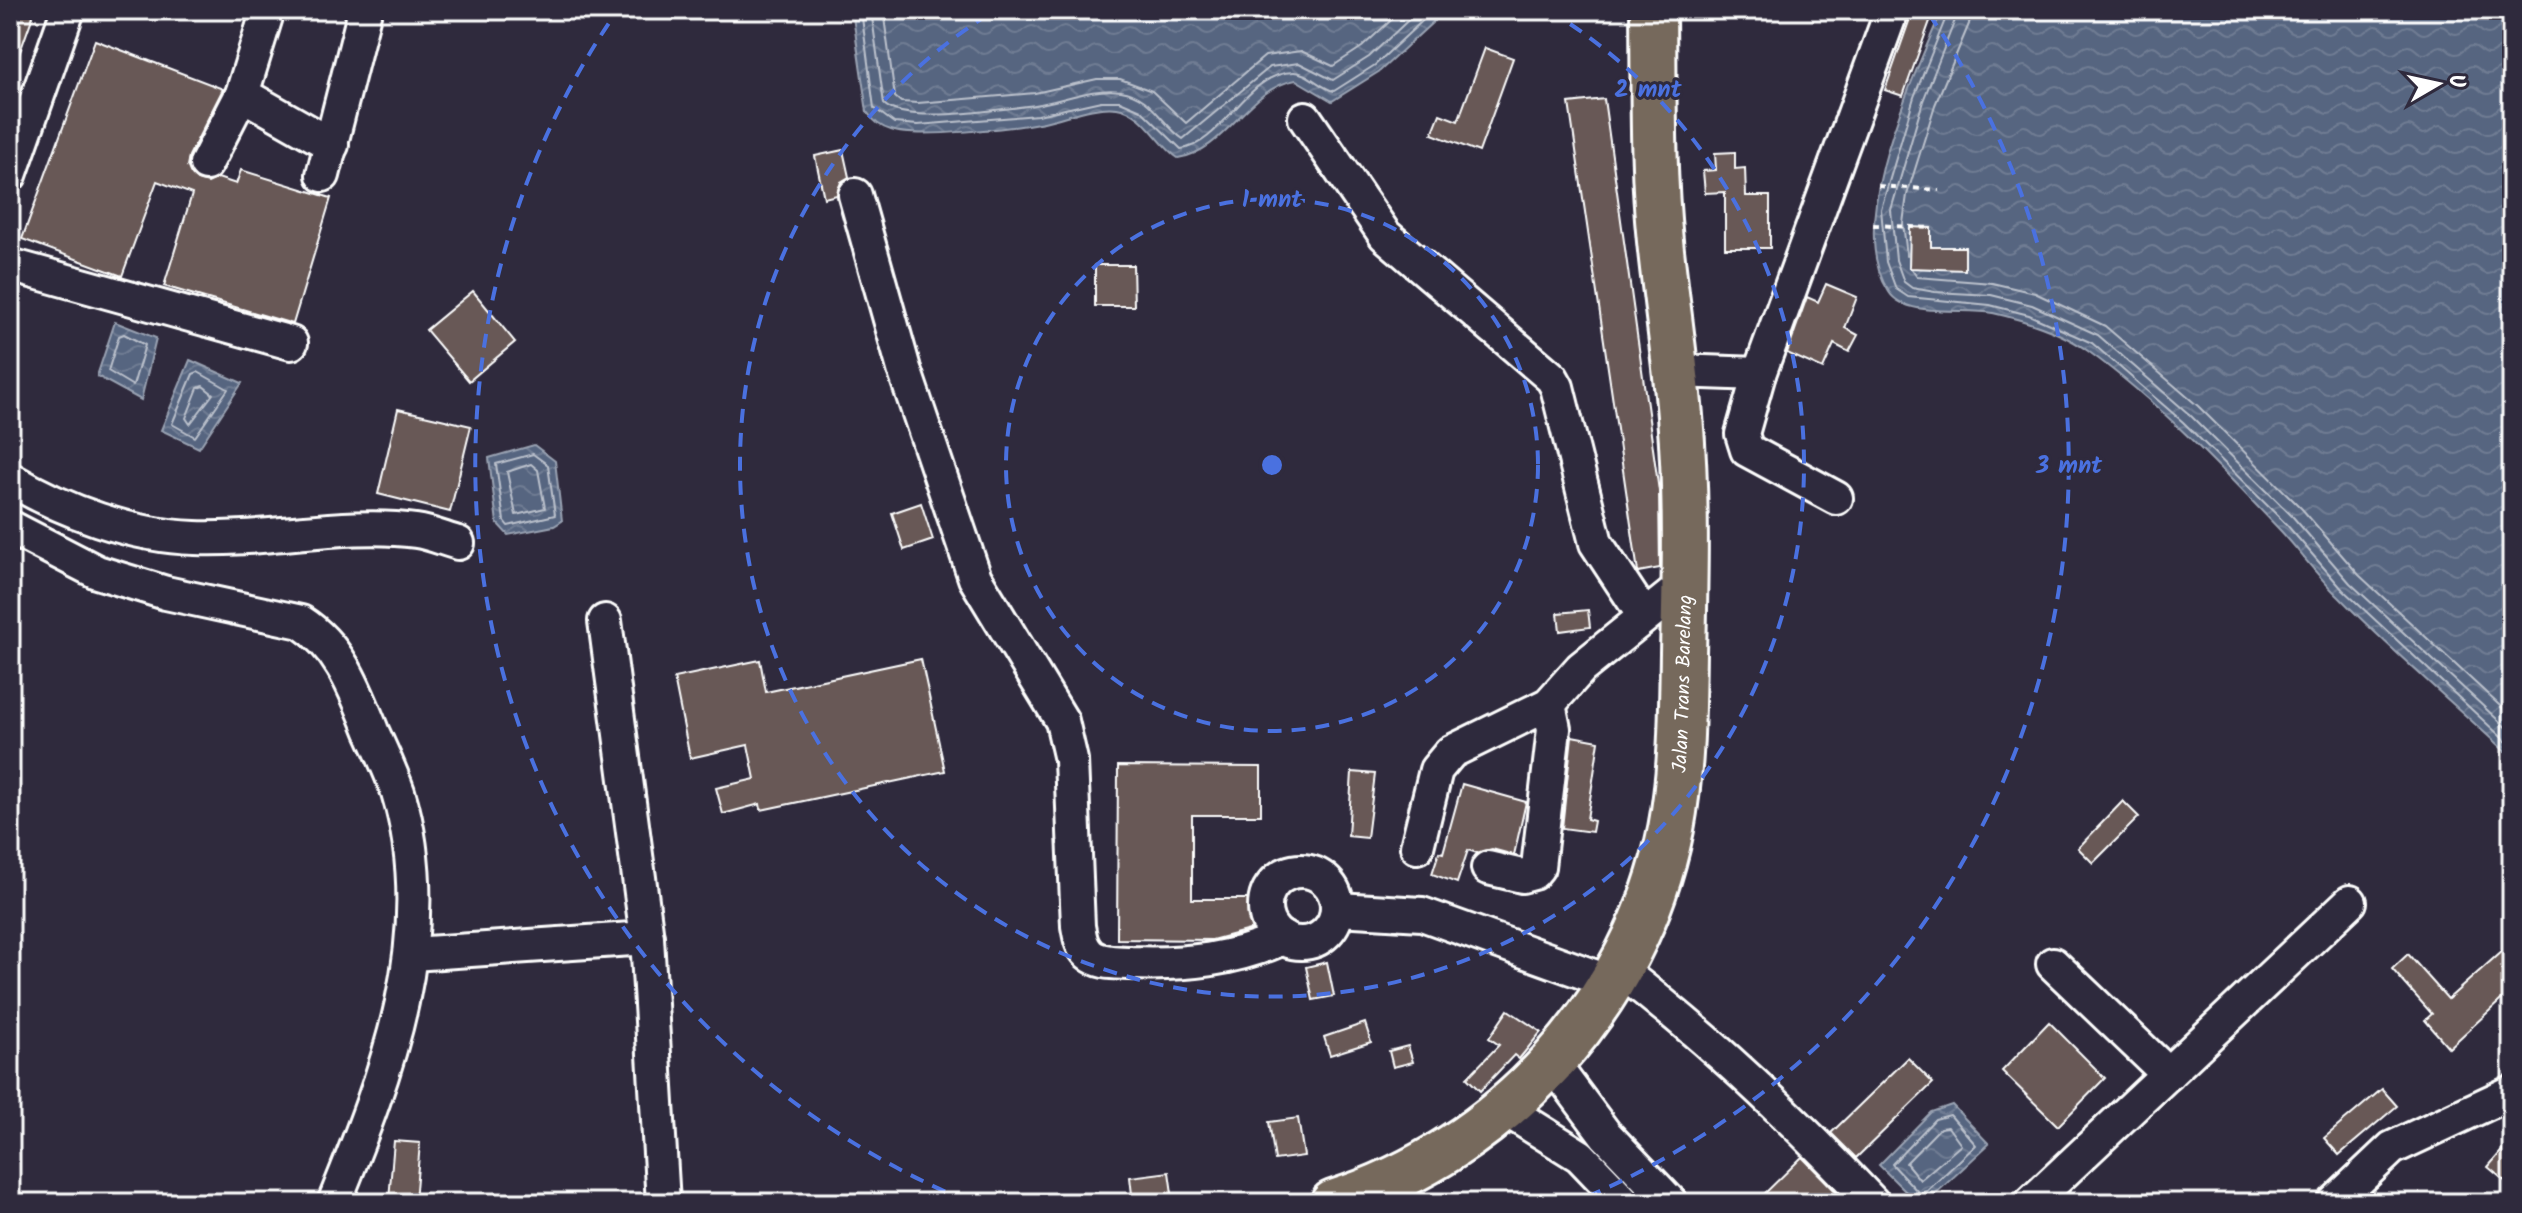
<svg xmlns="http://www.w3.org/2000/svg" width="2522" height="1213" font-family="Kalam,sans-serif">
<defs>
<pattern id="water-waves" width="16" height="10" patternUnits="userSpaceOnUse" patternTransform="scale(2)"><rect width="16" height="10" fill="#566580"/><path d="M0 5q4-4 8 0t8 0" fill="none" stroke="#6f7c93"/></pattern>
</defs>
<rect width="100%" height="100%" fill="#2f2a3d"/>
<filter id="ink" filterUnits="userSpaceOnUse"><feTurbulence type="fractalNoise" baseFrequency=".0125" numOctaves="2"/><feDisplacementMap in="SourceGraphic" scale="16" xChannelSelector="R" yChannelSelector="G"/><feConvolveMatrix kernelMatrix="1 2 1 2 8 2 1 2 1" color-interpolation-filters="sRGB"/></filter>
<g filter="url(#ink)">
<g fill="url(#water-waves)" stroke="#9aa3b3" stroke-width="2">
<path d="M852,10h594l-66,61 -48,30 -36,-21c-49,8 -69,71 -118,78 -21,-14 -33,-46 -61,-50 -23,-3 -50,9 -73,14 -28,6 -128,17 -153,8 -11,-3 -18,-9 -24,-18z"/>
<path d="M1942,10h570v748c-58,-54 -118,-105 -173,-161 -22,-21 -39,-46 -60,-68 -59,-62 -122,-128 -191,-178 -26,-19 -64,-31 -95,-38 -27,-6 -87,6 -104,-21 -46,-69 24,-213 53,-282z"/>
<polygon points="115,322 156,338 141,400 97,376"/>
<polygon points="190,360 242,383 199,448 161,430"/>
<polygon points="534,445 555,461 562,521 554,526 508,535 497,523 489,458"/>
<polygon points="1952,1105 1989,1144 1931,1198 1917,1203 1879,1165 1931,1112"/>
</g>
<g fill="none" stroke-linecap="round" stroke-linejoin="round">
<g stroke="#bbc1cc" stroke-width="2">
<path d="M861,10l13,98 20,15 24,2 120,-10 63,-14h19l21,9 40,39c42,-5 65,-77 113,-77 14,0 26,16 40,19l41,-26 59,-55"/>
<path d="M871,10l13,94c20,21 121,5 151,1 28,-4 57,-18 86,-14 30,4 40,33 62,48l87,-72 29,-4 34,17 36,-23 50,-47"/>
<polyline points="883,10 895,97 901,102 918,103 1035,93 1097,79 1120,79 1152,91 1186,123 1265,56 1301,51 1333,66 1362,47 1402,10"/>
<polyline points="1949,10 1914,97 1881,209 1886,262 1896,289 1908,297 1990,305 2029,315 2092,343 2183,422 2286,524 2343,590 2512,747"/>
<polyline points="1959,10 1923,101 1891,210 1896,260 1904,282 1912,288 1935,292 1991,295 2032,305 2098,335 2190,415 2293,517 2350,583 2512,733"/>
<polyline points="1907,256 1903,223 1907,195 1935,105 1969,24 1971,10"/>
<polyline points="1912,270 1917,277 1992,283 2035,293 2105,326 2198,406 2302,509 2359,575 2512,717"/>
<polygon points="124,334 145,345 133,386 108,371 119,336"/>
<polygon points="198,372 228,389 195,437 172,424 193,374"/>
<polygon points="203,386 213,394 190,424 186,418 198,388"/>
<polygon points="533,454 548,465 555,515 508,526 504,521 496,464"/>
<polygon points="531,464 538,470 545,508 516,515 507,472"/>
<polygon points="1950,1115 1976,1145 1927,1191 1919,1193 1892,1164 1935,1119"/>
<polygon points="1948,1127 1961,1145 1920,1180 1906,1163 1940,1128"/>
</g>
</g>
<g fill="#685957" stroke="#fff" stroke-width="2">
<polygon points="10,10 35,10 12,74 10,73"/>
<polygon points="1913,10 1934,10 1903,96 1885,90"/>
<polygon points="95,40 223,89 189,156 187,166 197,180 208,183 218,178 236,184 241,170 331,198 293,324 164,286 192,194 157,181 122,276 22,239"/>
<polygon points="1485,48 1513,58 1479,152 1432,134 1440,114 1458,121"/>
<polygon points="1604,99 1659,491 1660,568 1638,572 1569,103"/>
<polygon points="843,150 849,177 841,182 837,195 824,198 815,156"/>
<polygon points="1735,152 1735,169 1745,168 1746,196 1770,196 1770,248 1725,248 1725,192 1705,193 1703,171 1716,170 1715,153"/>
<polygon points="1910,227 1931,228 1931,247 1965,247 1965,270 1909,268"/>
<polygon points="1095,265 1133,265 1134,306 1095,306"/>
<polygon points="1826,284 1857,297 1845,328 1858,335 1849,352 1834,344 1823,369 1787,353 1807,297 1818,302"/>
<polygon points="473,291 515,342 469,381 426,330"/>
<polygon points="398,409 471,426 450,512 378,494"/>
<polygon points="921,503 933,540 904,550 892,513"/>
<polygon points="1588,610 1590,627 1560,631 1558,613"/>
<polygon points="921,659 945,771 761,810 760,804 723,814 716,788 755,779 748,745 690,758 674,678 760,660 766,692"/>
<polygon points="1572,736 1599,741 1587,819 1594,821 1592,832 1562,828"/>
<polygon points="1118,766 1261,767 1261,815 1192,815 1192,899 1257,899 1257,928 1212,940 1117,939"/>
<polygon points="1352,772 1375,774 1367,838 1348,836"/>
<polygon points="1462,784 1526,802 1514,855 1492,849 1477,853 1468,850 1457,883 1432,874 1439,852 1443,853"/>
<polygon points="2123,801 2139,817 2093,863 2078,848"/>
<polygon points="2512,942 2512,990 2449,1048 2425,1020 2432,1014 2392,969 2408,954 2448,999"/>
<polygon points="1327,962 1334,996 1313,1000 1306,967"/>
<polygon points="1508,1010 1541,1032 1519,1059 1514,1055 1480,1091 1467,1078 1499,1045 1489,1038"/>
<polygon points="2049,1022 2105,1078 2058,1126 2002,1071"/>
<polygon points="1365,1023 1371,1042 1330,1055 1324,1037"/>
<polygon points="1408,1046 1413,1062 1393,1067 1389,1051"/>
<polygon points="1908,1058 1933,1083 1856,1158 1831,1133"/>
<polygon points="2382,1089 2397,1106 2339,1155 2324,1138"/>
<polygon points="1298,1118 1304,1156 1275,1160 1269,1122"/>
<polygon points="2512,1139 2512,1187 2488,1167"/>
<polygon points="394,1141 420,1143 415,1201 389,1199"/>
<polygon points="1802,1157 1847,1203 1755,1203"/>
<polygon points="1169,1172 1173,1200 1133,1203 1130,1177"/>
</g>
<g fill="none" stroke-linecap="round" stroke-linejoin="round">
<defs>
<g id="minor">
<polyline points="242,94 332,145"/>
<polyline points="1305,118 1385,235 1552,378 1557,387 1596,543 1644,616"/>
<polyline points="206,164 242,94 268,10"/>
<polyline points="10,175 68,10"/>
<polyline points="323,175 365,10"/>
<path d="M855,195l49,174 71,209 87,143 9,39 7,166c2,11 3,20 11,28 11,10 28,8 42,9 55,2 102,-3 152,-25"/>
<polyline points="10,265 291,343"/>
<polyline points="1676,371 1759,374 1892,10"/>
<polyline points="1759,374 1742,434 1747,450 1836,498"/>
<path d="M10,479c54,32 121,57 185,59 71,3 153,-17 221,-7 14,2 28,8 42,12"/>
<path d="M10,527l87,45 69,21 135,29c39,25 54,67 71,109 9,20 19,41 26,61 43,142 -11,281 -64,411"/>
<polyline points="605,621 647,938"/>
<polyline points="1417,847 1436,770 1451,752 1549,704 1581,668 1684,585"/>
<polyline points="1488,868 1522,876 1533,873 1538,867 1554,729 1549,704"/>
<circle cx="1301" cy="907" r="36"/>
<polyline points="1338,909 1422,914 1610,982"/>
<polyline points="412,954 647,938 663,1203"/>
<polyline points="2053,964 2168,1074"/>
<path d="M1618,969c92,70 176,150 255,234"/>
<polyline points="1553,1064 1606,1135 1671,1203"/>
<polyline points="1505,1109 1580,1156 1625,1203"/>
<polyline points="2031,1203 2350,902"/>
<polyline points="2334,1203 2392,1148 2512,1092"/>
</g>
<g id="highway">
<path id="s1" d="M1333,1203c169,-53 303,-199 338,-374 11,-58 11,-118 12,-176 2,-79 4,-158 -3,-237 -5,-59 -14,-117 -20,-175 -8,-76 -6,-155 -7,-231"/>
</g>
</defs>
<use href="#minor" stroke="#fff" stroke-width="38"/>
<use href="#highway" stroke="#fff" stroke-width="50"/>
<g stroke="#fff" stroke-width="4" stroke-dasharray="6 6" stroke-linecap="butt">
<polyline points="1878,186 1939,190"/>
<polyline points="1873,225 1931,228"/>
</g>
<use href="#minor" stroke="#2f2a3d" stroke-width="32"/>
<use href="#highway" stroke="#76695c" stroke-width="44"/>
</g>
</g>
<g fill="none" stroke="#4a71e0" stroke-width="4" stroke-dasharray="14 10">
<circle cx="1272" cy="465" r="266"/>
<path d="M1550 11A532 532 0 1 1 994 11"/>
<path d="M967 1201A797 797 0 0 1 615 14M1929 14A797 797 0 0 1 1577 1201"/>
</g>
<g text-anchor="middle" stroke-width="6" stroke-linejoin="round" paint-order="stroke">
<g font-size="20" fill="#fff" stroke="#2f2a3d">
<text dy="7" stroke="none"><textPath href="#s1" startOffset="674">Jalan Trans Barelang</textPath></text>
</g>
</g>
<circle cx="1272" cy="465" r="12" fill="#4a71e0" stroke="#2f2a3d" stroke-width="4"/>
<g font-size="24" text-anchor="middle" font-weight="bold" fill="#4a71e0" stroke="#2f2a3d" stroke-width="6" stroke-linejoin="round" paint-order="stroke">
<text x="1648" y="97">2 mnt</text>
<text x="1272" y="207">1 mnt</text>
<text x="2069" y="473">3 mnt</text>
</g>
<rect width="2522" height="1213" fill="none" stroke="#2f2a3d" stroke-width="40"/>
<rect x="20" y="20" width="2482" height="1173" fill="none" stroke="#fff" stroke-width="3" filter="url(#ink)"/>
<g transform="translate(2438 84) rotate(81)" stroke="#2f2a3d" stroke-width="6" paint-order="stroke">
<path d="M0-6L14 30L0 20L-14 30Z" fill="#ffffff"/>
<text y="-12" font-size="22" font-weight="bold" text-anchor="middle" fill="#ffffff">U</text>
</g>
</svg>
